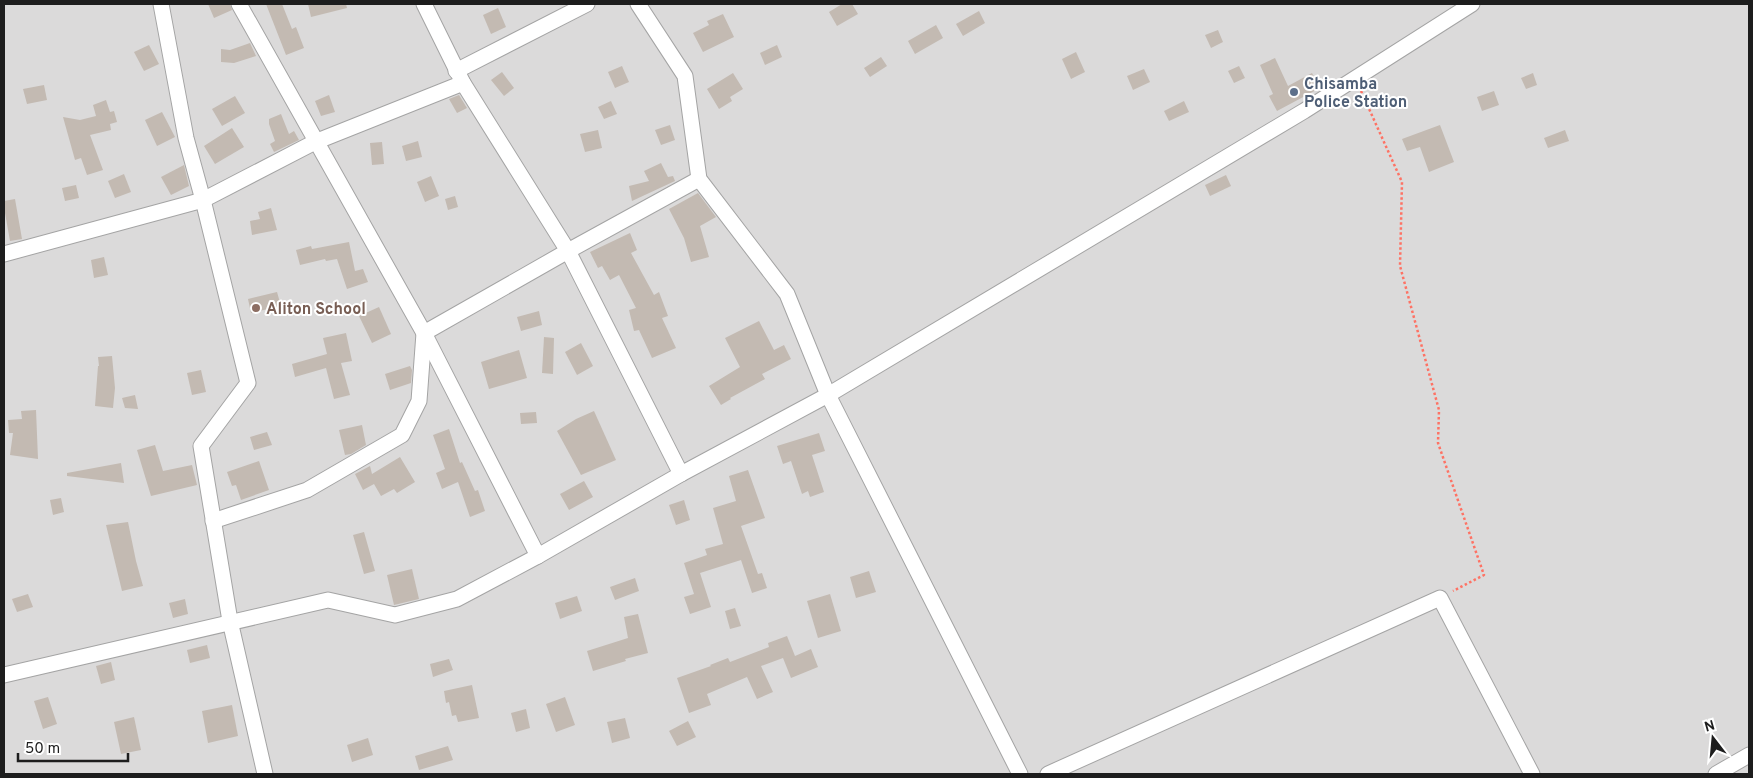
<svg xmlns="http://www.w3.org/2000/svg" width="1753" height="778" font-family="Overpass,sans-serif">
<rect width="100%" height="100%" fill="#efeae2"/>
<rect fill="#dbdada" x="4" y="4" width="1745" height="770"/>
<g fill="#c3bab2">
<polygon points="208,4 230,4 232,10 214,18"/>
<polygon points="266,4 282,4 292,29 296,27 304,48 286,55"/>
<polygon points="308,4 346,4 347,8 311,17"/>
<polygon points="842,4 852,4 858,14 837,26 829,12"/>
<polygon points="498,8 506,27 491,34 483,15"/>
<polygon points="979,11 985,23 963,36 956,24"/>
<polygon points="723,14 734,37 703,52 693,33 709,25 707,21"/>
<polygon points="936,25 943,38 915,54 908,41"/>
<polygon points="1218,30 1223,42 1211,48 1205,35"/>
<polygon points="250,43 256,56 234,63 221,62 221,49 230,50"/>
<polygon points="149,45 159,64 144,71 134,52"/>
<polygon points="777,45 782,57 765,65 760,53"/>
<polygon points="1076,52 1085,72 1071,79 1062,59"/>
<polygon points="881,57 887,66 870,77 864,68"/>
<polygon points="1275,58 1288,86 1312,73 1320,88 1277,111 1269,96 1273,94 1260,65"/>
<polygon points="622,66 629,82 615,88 608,72"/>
<polygon points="1239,66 1245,78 1234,83 1228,71"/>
<polygon points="1144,69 1150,82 1133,90 1127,76"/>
<polygon points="502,72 514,88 504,96 491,80"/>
<polygon points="733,73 743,89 730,97 732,101 719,109 707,89"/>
<polygon points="1533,73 1537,85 1526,89 1521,78"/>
<polygon points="44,85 47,100 27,104 23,89"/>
<polygon points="1494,91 1499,105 1482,111 1477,97"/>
<polygon points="329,95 335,112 321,116 315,101"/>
<polygon points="459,95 467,108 457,113 449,99"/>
<polygon points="235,96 245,113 222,126 212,109"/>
<polygon points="106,100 110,112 114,111 117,122 110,124 111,130 90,135 103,170 87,175 81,158 75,160 63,117 80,120 96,116 93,105"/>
<polygon points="611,101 617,114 604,119 598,107"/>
<polygon points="1184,101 1189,112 1169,121 1164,111"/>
<polygon points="162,112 175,137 157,146 145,120"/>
<polygon points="281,114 289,134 294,131 299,140 274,152 270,144 275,141 269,124 269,119"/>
<polygon points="670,125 675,140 661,145 655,130"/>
<polygon points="1440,125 1454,162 1429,172 1420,147 1407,151 1402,139"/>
<polygon points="232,128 244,147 215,164 204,146"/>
<polygon points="598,130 602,148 585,152 580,134"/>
<polygon points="1565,130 1569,141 1548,148 1544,138"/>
<polygon points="418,141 422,157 406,161 402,146"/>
<polygon points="382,142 384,164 372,165 370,143"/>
<polygon points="661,163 668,177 673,176 675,181 632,201 629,186 649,181 644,171"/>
<polygon points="184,165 189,186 171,195 161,177"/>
<polygon points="124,174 131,192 115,198 108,181"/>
<polygon points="1226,175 1231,186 1210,196 1205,185"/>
<polygon points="431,176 439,196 425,202 417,182"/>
<polygon points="76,185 79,198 65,201 62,188"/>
<polygon points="698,193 716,217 700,226 709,257 691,262 684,238 669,209"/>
<polygon points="455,196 458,207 448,210 445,199"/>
<polygon points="15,199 22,239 10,241 5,213 4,213 4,201"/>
<polygon points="271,208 277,230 252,235 250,221 260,219 258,212"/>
<polygon points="630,233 637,250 631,253 654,295 659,292 668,316 662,318 676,348 652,358 639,330 634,331 629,310 636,308 619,275 610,280 602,266 598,268 590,252"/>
<polygon points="349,242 355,271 363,269 368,282 347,289 337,259 326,261 325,259 300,265 296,250 311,246 312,249"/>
<polygon points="104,257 108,275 94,278 91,260"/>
<polygon points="277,292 281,306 251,313 248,299"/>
<polygon points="379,307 391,334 372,343 359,316"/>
<polygon points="539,311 542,325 521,331 517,317"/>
<polygon points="759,321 774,350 784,345 791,359 762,374 765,379 730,398 731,399 721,405 709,386 740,367 725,338"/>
<polygon points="346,333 352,361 341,363 350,395 334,399 326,368 295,377 292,364 327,354 323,338"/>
<polygon points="544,337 554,338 553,374 542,373"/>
<polygon points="581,343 593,366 577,375 565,352"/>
<polygon points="519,350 527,378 489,389 481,362"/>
<polygon points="112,356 115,388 113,408 95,406 98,366 99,366 98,357"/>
<polygon points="410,366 412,370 411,383 390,390 385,374"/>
<polygon points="201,370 206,392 192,395 187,373"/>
<polygon points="135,395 138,409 125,408 122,398"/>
<polygon points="36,410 38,459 10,455 13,433 9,433 8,420 22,419 21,411"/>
<polygon points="594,411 616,460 581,475 557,431 576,419"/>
<polygon points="536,412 537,423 521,424 520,413"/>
<polygon points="362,425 366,445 351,454 345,455 339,430"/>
<polygon points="449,429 460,463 462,462 475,491 478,490 485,511 470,517 458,482 442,489 436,473 445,469 433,435"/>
<polygon points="267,432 272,445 254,450 250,437"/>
<polygon points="819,433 825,451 812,455 824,492 810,497 808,491 802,494 791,461 783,464 777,446"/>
<polygon points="155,445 163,471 192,465 197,485 151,496 137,450"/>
<polygon points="400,457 415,482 397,493 394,489 381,496 374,484 363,490 355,474 370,466 372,474"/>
<polygon points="259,461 269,490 241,500 236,485 232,486 227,472"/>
<polygon points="121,463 124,483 67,476 67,473"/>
<polygon points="748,470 765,518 741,526 758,574 762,573 767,588 752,593 741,560 700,573 711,607 690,614 684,597 694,594 684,563 707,555 705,549 723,544 713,508 736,501 729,476"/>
<polygon points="584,481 593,497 569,510 560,494"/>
<polygon points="61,498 64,512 53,515 50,500"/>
<polygon points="684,500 690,520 676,525 669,505"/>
<polygon points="128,522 136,561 143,586 122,591 106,525"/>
<polygon points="364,532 375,571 364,574 353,535"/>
<polygon points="412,569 419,599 394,605 387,575"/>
<polygon points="869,571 876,592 856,598 850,577"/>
<polygon points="635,578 639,591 615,600 610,587"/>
<polygon points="28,594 33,607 17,612 12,599"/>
<polygon points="830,594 841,631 818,638 807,601"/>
<polygon points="577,596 582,611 560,619 555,603"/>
<polygon points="185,599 188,614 173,618 169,603"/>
<polygon points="735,608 741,626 730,629 725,611"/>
<polygon points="638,614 648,653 625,659 626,661 593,671 587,651 628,638 624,617"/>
<polygon points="787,636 795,656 811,649 818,667 791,678 783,658 761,666 773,692 757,699 747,677 707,694 711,705 689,713 677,678 711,666 710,665 728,658 730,662 769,647 768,643"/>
<polygon points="207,645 210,658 190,663 187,650"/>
<polygon points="449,659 453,670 433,677 430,664"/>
<polygon points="111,662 115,680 101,684 96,666"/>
<polygon points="472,685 479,718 458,722 456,715 452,716 449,702 446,703 444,691"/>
<polygon points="48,697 57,724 43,729 34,701"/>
<polygon points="565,697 575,725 556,732 546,704"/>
<polygon points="232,705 238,736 208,743 202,711"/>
<polygon points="526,709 530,728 516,732 511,713"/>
<polygon points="134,717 141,750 121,754 114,722"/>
<polygon points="625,718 630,738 612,743 607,722"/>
<polygon points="688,721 696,737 677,746 669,731"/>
<polygon points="368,738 373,755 352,762 347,745"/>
<polygon points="448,746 453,760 419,770 415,756"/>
</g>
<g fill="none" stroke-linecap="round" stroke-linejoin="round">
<defs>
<g id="street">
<polyline points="161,4 186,138 203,200 248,383 201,446 230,621 265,774"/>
<polyline points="239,4 424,333 538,556"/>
<polyline points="424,4 463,83 568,251 681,474"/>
<polyline points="638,4 685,76 699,179 787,294 828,395 1020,774"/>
<polyline points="456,71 587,4"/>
<polyline points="4,254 203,200 315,142 463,83"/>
<polyline points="213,521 307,490 402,435 419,401 424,333 568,251 699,179"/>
<polyline points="4,675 328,600 395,615 457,599 538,556 681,474 828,395 1304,111 1472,4"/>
<polyline points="1048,774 1440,598 1532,774"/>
<polyline points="1716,774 1749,755"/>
</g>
</defs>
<use href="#street" stroke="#a4a4a4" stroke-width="17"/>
<polyline stroke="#fe7264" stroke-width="2.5" stroke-dasharray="2.5 2.5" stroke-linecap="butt" points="1361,91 1402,182 1400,266 1439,410 1438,443 1484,575 1453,591"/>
<use href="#street" stroke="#fff" stroke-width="15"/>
</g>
<circle fill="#5c6f8a" stroke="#fff" stroke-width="2" cx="1294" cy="92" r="5"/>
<circle fill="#8d6e63" stroke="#fff" stroke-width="2" cx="256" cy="308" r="5"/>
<g text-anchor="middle" stroke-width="4" stroke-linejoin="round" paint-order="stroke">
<g font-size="16" font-weight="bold" fill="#4e5e75" stroke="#fff" text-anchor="start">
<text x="1304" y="89">Chisamba<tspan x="1304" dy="18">Police Station</tspan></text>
</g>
<g font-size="16" font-weight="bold" fill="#785e54" stroke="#fff" text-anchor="start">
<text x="266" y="314">Aliton School</text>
</g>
</g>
<rect width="1753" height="778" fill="none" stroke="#1d1d1d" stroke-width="10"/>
<g transform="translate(1713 738) rotate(344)" stroke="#ffffff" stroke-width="4" paint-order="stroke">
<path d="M0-4L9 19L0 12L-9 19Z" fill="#1d1d1d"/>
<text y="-8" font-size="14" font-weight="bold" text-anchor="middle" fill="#1d1d1d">N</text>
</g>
<path d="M18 753v8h110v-8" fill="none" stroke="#1d1d1d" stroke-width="2.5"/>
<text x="25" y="753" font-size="15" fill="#1d1d1d" stroke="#ffffff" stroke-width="4" paint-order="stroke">50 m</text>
</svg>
